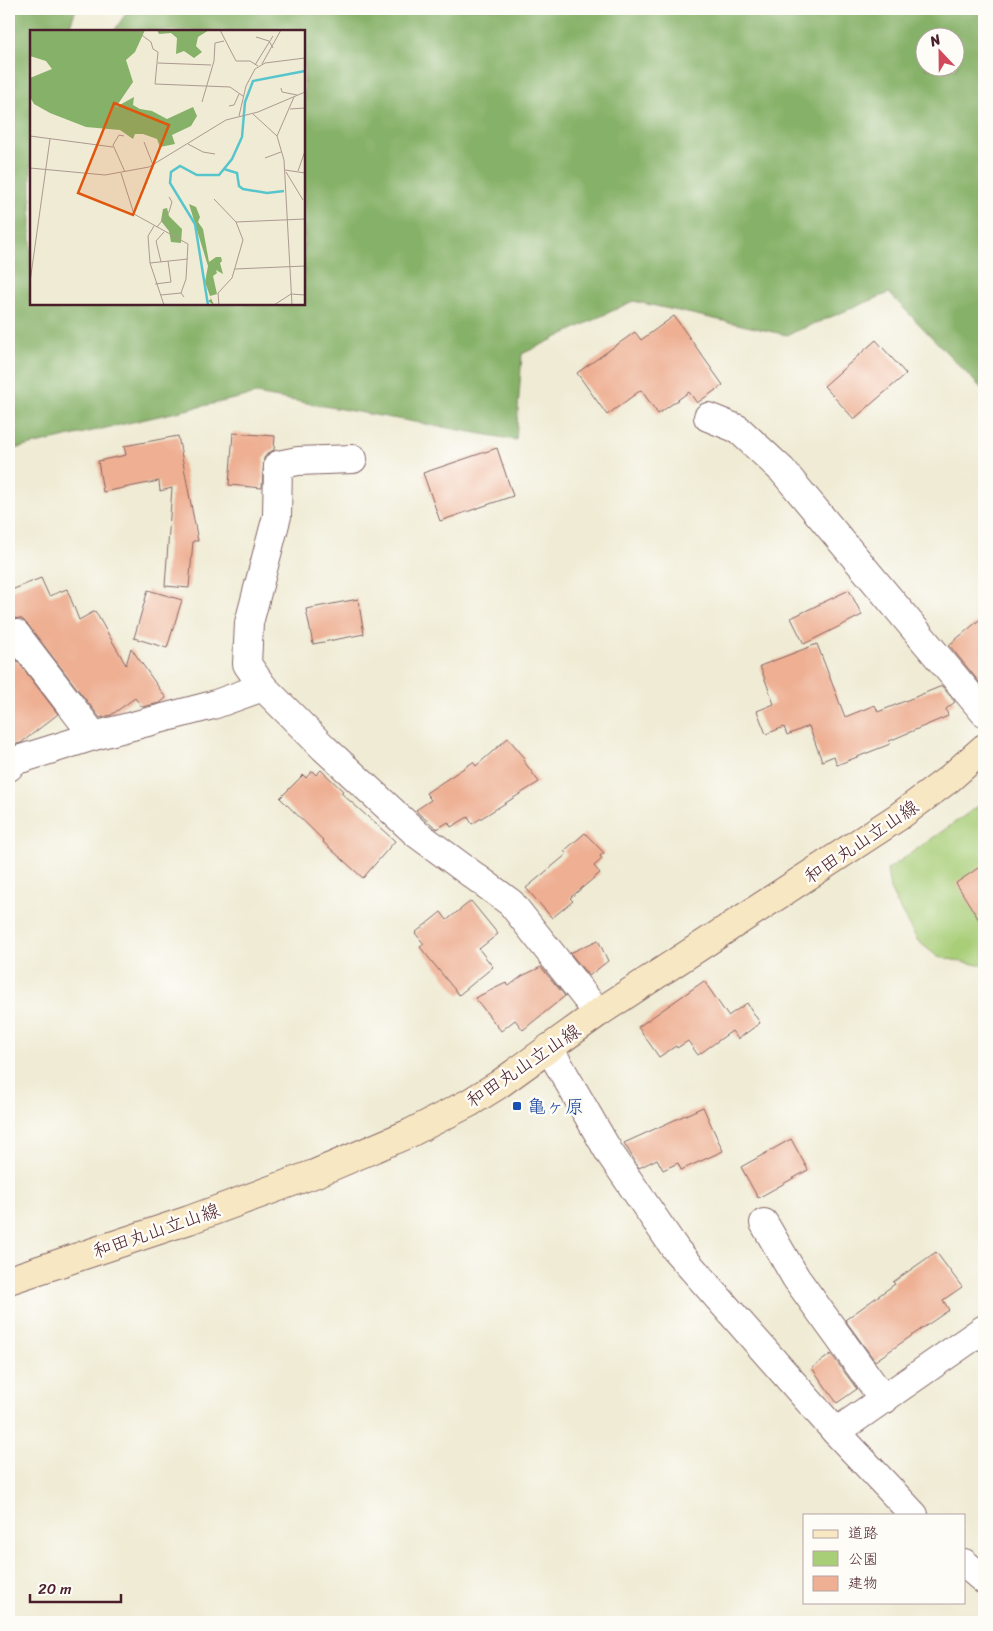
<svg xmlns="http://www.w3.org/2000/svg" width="993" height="1631" font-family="Sriracha,'Klee One',sans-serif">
<rect width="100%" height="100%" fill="#fdfcf7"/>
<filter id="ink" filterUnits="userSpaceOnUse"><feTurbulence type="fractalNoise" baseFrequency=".02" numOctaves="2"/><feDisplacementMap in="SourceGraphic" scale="10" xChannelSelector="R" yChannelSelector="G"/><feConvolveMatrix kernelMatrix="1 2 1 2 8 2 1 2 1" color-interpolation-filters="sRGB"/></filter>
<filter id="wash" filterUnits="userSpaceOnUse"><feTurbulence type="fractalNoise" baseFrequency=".0096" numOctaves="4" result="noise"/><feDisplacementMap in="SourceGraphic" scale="20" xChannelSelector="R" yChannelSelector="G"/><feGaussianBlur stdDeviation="1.12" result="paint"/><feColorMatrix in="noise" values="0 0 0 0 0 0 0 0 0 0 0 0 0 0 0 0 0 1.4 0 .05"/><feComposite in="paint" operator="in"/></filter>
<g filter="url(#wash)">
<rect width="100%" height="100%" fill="#efebd4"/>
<polygon fill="#a8ce78" stroke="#797652" points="984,802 984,966 938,957 918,941 902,913 890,889 887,870"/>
<path fill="#86b168" stroke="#68684a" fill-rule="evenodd" d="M9,9h67l-8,22h-37v273h273v-273h-190l15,-22h855v382l-95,-98 -102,42 -154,-34 -111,53 -6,86 -260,-46 -247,56zM926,38h30v30h-30z"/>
<g id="blocks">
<g fill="#eeaf92">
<polygon points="674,316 723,385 697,403 689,392 658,414 641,390 607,415 577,373 635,332 641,340"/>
<polygon points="876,340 906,374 854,419 824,386"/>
<polygon points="233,433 275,436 274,450 268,453 264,458 262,488 229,485"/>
<polygon points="178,436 198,541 193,541 189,588 165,586 172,488 160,491 159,481 103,492 98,461 126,455 124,446"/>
<polygon points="497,448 513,496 440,521 423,473"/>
<polygon points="41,578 49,596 67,589 79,620 95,611 126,665 131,648 166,698 160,703 142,707 135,698 111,715 100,718 28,625 22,619 14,618 9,621 9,591"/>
<polygon points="148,590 182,600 167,648 134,638"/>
<polygon points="849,590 862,615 804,644 791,618"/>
<polygon points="358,599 364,634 313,644 306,609"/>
<polygon points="984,616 984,688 949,645"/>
<polygon points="817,644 845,717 875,705 878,712 942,686 955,702 946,709 948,716 889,741 890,744 837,765 834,756 822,761 809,726 787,735 784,727 766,734 757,711 774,704 760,666"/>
<polygon points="9,650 58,714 21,743 9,746"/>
<polygon points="508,738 525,758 523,760 539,782 472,824 468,817 451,827 448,822 437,829 418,813 416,810 431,800 426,793 473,762 476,766"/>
<polygon points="321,770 343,791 341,793 395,841 363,878 323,842 324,841 280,798 303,775 306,778 312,771 316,775"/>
<polygon points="585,833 604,853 600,856 602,859 594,866 600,873 570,898 573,901 552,918 526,888 567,854 564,851"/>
<polygon points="984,864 984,928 956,883"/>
<polygon points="471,901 498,934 479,949 493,967 459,995 420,947 424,944 415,933 441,912 447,920"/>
<polygon points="598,940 608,961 589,976 570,953"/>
<polygon points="541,967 565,996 523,1030 515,1020 501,1031 475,998 506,983 509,986 522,976"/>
<polygon points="704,981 728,1016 747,1003 760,1023 738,1039 732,1031 698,1055 688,1041 677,1048 676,1046 659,1057 638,1027"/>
<polygon points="703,1107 723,1151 681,1170 678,1163 663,1170 657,1159 639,1168 624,1143"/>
<polygon points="791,1139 808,1170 758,1198 741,1167"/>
<polygon points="936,1252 962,1287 943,1300 949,1310 875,1361 845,1320 895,1284 893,1282"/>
<polygon points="831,1354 857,1389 837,1403 812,1368"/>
</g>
</g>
</g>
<g filter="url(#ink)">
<use href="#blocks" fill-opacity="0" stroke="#846666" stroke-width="1"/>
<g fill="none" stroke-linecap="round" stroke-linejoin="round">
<defs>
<g id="street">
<polyline points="708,417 738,429 782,470 984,712"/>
<polyline points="353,459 298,461 278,465 277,516 249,623 247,664 263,687 324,748 417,834 511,903 598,1013"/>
<polyline points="16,634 94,736"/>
<polyline points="9,767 11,762 94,736 213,705 263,687"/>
<polyline points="549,1048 609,1152 676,1250 836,1432 914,1515"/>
<polyline points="764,1223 796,1278 884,1400"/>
<polyline points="836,1432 984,1329"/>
<polyline points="964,1563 984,1580"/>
</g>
<polyline id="secondary" points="9,1280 189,1220 314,1174 410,1133 469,1103 498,1085 598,1013 898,817 949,779 984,748"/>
</defs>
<use href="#street" stroke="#846666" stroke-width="30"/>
<use href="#secondary" stroke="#846666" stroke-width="30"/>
<use href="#street" stroke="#fff" stroke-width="28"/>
<use href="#secondary" stroke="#f8e7c3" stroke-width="28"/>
</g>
</g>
<rect fill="#1a4fb4" stroke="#fdfcf7" stroke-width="2" x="512" y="1101" width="10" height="10" rx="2.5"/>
<g text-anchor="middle" stroke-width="5" stroke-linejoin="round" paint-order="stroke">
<g font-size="19" fill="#4a1f2b" stroke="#fdfcf7">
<text transform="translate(861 841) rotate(-34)" y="7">和田丸山立山線</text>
<text transform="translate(523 1065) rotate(-34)" y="7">和田丸山立山線</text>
<text transform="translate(156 1230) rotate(-19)" y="7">和田丸山立山線</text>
</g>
<g font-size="19" fill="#164399" stroke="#fdfcf7" text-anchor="start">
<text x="527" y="1113">亀ヶ原</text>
</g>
</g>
<g transform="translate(30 30)">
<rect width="275" height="275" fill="#efebd4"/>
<path d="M0,0h115l-10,22 -9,8 7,22 -17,25 18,-10 -1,8 7,4 12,2 15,8 26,-12 4,9 -6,10 -19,9 3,9 -15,3 -3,-8 -14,-5h-8l-2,5 -13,-9 -34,-3 -36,-14 -16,-9 -4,-7v-19l22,-9 -6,-8 -16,-5zM127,0h52l-11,7 -2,9 6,6 -8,6 -10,-7 -8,3 1,-16 -6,-5 -12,1zM159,174l7,3 4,10 -2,5 5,7 6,33 7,-5h5l1,4 -2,2 3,11 -7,-4 1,3 -4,3 4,18 -7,2 4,9 -6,-4 3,-2 -6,-17 3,-16zM137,178l2,8 13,13 -1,14 -10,-1 -2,-11 -8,-10 2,-12z" fill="#86b168"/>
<path fill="none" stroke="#58c5cd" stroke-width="2.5" d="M194,139l13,4 2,13 4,3 24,4 17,-2M178,275l-13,-81 -25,-41 1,-11 9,-6 17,9h22l13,-16 10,-22 3,-35 8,-21 52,-10"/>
<path fill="none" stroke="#ad9990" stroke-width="1" d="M105,0l16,12 2,7 5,3 -3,32 75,3 13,9M190,0l16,31h14l8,5M226,7l13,4 4,7M128,33l53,2M232,34l19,-34M225,35l18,-29M251,58l1,4 15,3M172,72l12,-41 1,-18 9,-2M199,76l5,-1 5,-11M260,79l15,-1M223,84l24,22 7,24 8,145M209,86l7,-30 9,-17 10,-6 40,-5M0,106l83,11M94,106l-5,-1 -6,10 12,27M247,106l17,-39M114,112l9,23M158,114l15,8 12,2M235,128l16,-6M0,138l75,7 44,-8 77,-47 32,-8 47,-20M255,140l20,3M268,141l7,-20M256,142l17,28M91,143l13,41 54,30 -2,35 -5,14 3,4M184,169l22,23 7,18 -11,38 -14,15 1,12M206,192l69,-3M124,196l-6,10 2,27 14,42M127,197l12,-15 3,-10 -3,-5M131,232l-5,-21 8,-9M120,233l38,-4M205,239l70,-3M0,252l20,-143M125,254l16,-2 -3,-21M131,265l20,-2M244,275l17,-11 14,1"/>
<path fill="#e0560e" fill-opacity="0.15" stroke="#e0560e" stroke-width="2.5" d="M84,73l55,22 -36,90 -55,-22z"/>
<rect width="275" height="275" fill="none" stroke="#4a1f2b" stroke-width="2.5"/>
</g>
<rect width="993" height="1631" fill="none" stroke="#fdfcf7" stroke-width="30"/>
<rect x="803" y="1514" width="162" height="90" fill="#fdfcf7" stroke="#b5a4a5"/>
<rect x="813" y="1530" width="25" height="8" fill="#f8e7c3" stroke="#b5a4a5"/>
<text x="848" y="1538" font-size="15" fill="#4a1f2b">道路</text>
<rect x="813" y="1551" width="25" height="15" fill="#a8ce78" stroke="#b5a4a5"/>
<text x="848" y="1564" font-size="15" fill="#4a1f2b">公園</text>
<rect x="813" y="1576" width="25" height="15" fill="#eeaf92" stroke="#b5a4a5"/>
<text x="848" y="1588" font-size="15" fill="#4a1f2b">建物</text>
<g transform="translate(940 52) rotate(338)"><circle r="24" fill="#fdfcf7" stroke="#b5a4a5"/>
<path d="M0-4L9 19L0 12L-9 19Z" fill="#d1495b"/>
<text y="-8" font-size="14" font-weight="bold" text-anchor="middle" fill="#4a1f2b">N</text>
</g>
<path d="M30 1594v8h91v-8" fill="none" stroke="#4a1f2b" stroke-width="2.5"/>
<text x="38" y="1594" font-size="15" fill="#4a1f2b" stroke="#fdfcf7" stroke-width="4" paint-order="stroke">20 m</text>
</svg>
